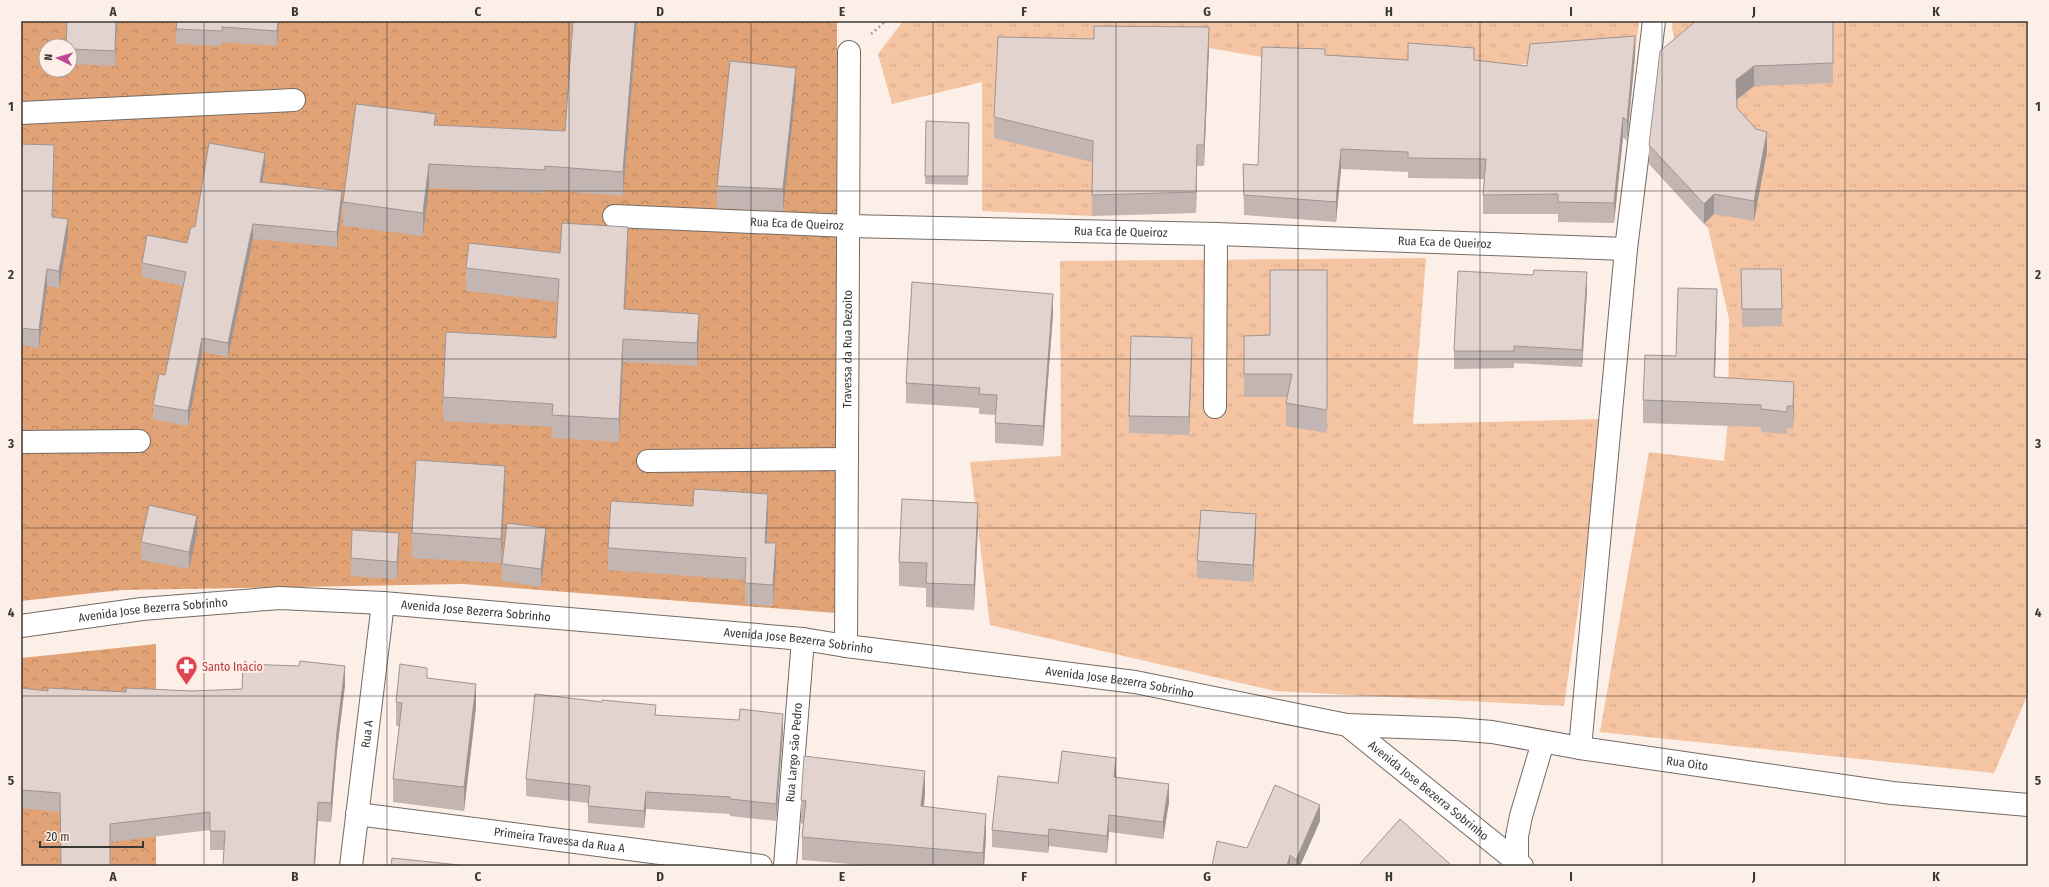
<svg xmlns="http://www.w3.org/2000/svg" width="2049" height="887" font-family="'Fira Sans Condensed',sans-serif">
<defs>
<pattern id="grass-tufts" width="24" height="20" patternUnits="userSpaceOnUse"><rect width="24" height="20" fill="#f5c4a2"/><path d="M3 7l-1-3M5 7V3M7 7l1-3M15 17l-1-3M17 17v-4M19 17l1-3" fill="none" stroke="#d3a98c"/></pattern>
<pattern id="forest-crowns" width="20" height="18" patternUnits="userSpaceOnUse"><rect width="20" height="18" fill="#e1a275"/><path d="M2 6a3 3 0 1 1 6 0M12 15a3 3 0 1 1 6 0" fill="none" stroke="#b88561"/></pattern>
</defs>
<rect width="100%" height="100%" fill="#fbefe7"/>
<g fill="url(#grass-tufts)">
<polygon points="903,21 1639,21 1635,56 1474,68 1325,68 1209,48 1094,48 1092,216 982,211 982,82 892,104 878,54"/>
<polygon points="1673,21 2028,21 2028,694 1994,773 1600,732 1649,452 1724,461 1728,420 1729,319 1708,228 1704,224 1686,98 1672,27"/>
<polygon points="1426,258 1413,424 1606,419 1564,706 1275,691 990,625 970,462 1061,456 1060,261"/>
</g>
<g fill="url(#forest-crowns)" fill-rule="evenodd">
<path d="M21,21h816l-1,592 -373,-29 -342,6 -100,11zM46,46h24v24h-24z"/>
<polygon points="156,644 156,866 21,866 21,658"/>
</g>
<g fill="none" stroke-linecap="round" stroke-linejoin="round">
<defs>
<g id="minor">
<polyline points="21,113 294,100"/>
<path id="s1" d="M614,216l234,10 368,8 410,15"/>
<polyline points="1215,407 1216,234"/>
<polyline points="21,442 139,441"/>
<polyline points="648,461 847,459"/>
<path id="s2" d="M846,646l3,-594"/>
<polyline points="1580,748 1626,249 1654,21"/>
<path id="s3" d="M357,814l404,52"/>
<path id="s4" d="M351,866l32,-263"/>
<path id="s5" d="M785,866l18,-227"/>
</g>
<g id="secondary">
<path id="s6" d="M21,626l121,-17 138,-11 103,5 420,36 43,7 289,36 212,43 175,141"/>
<path id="s7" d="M1347,725l108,4 37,3 88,16 312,45 136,12"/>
<polyline points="1517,861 1517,836 1521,816 1543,742"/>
</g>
</defs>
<use href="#minor" stroke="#756b64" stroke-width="24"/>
<use href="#secondary" stroke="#756b64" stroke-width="24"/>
<g stroke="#a89f9a" stroke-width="2.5" stroke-dasharray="2 3" stroke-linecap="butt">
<polyline points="826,21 832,29"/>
<polyline points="871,34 886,21"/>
</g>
<use href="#minor" stroke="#fff" stroke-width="22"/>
<use href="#secondary" stroke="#fff" stroke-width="22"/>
</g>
<g fill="#c2b5b2">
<polygon points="67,21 117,21 115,66 70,64 70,46"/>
<polygon points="177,21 279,21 277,46 222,42 222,46 176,44"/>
<polygon points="637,21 623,196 545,190 544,193 429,188 423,236 343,226 343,202 436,125 565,131"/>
<polygon points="1696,21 1833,63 1833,83 1754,86 1737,100 1737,108 1767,151 1754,221 1714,214 1704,224 1649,164 1649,145"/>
<polygon points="1209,48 1204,166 1197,166 1196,213 1092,216 1092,162 994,138 994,117"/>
<polygon points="1325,55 1408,60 1474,60 1527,66 1635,56 1627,141 1623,137 1614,223 1558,222 1558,214 1483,214 1483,195 1484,179 1408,178 1408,172 1341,169 1336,222 1244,215 1243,164 1258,165"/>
<polygon points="796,90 783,211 717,208 717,186"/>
<polygon points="926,121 969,123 968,185 925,184"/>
<polygon points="21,144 54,162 53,217 68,237 59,288 47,286 39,348 21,345"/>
<polygon points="265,167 263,183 342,206 337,247 253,239 228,357 202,352 188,426 153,419 153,405 165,375 183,286 142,277 142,263 187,243 195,227"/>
<polygon points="628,250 625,309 699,337 697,366 623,362 619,442 552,438 552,427 443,421 443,397 556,338 558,302 466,291 466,268 560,253"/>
<polygon points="1741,269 1781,269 1782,326 1742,327"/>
<polygon points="1327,270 1327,433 1286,426 1286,403 1288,397 1244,397 1244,358 1270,335"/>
<polygon points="1587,290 1582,367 1514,363 1514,368 1454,369 1454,351"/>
<polygon points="1717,312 1715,377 1794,405 1793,429 1787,428 1787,434 1761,432 1761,427 1643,423 1643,400 1676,356"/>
<polygon points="1053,314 1043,446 995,443 995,423 996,415 979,414 979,408 906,403 906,383"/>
<polygon points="1192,355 1189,435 1129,433 1129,416"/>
<polygon points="505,490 501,563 412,558 412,533"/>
<polygon points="693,506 768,516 767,543 776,565 773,606 745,604 745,580 608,570 608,548"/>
<polygon points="978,527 974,610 926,607 926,588 899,586 899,562"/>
<polygon points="1256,531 1253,582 1197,578 1197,561"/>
<polygon points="197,533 189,569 141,560 141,542"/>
<polygon points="546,545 541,587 502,581 502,564"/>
<polygon points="399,550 397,579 351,576 351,558"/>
<polygon points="427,678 476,707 464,811 393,802 393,779 399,726 396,726 396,702"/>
<polygon points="345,685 337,750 331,822 318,821 224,850 210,850 210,830 110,842 60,812 21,808 21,688 48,691 126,692 192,691"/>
<polygon points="656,715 783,731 776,821 730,816 730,814 646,809 644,828 588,823 588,803 526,796 526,779"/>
<polygon points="1116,775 1116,778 1169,802 1163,839 1109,832 1107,853 1049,846 1048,853 992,847 992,830 1058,783"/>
<polygon points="925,794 924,806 986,837 984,866 874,866 802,860 802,837 803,824 801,823 801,800"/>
<polygon points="1320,821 1300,866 1212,866 1247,848"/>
</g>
<g fill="#9e9491">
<polygon points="116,21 117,21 115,66 115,51"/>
<polygon points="278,21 279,21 277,46 277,31"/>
<polygon points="635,21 637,21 623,196 623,172"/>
<polygon points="1209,27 1209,48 1204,166 1204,145"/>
<polygon points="1635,36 1635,56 1627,141 1627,121"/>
<polygon points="1754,66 1754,86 1736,100 1736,80"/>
<polygon points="796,68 796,90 783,211 783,189"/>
<polygon points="1623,117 1623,137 1614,223 1614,203"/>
<polygon points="1767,132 1767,151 1754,221 1754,201"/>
<polygon points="54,145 54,162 52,234 52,217"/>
<polygon points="1197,145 1197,166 1196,213 1196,192"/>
<polygon points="1341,149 1341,169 1336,222 1336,202"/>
<polygon points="265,153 265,167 260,197 260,182"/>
<polygon points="429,164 429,188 423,236 423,213"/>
<polygon points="342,191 342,206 337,247 337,232"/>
<polygon points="1714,194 1714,214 1704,224 1704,204"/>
<polygon points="68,219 68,237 59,288 59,271"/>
<polygon points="253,224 253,239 228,357 228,343"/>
<polygon points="628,227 628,250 624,332 624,309"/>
<polygon points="47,269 47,286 39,348 39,330"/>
<polygon points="1587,272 1587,290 1582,367 1582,350"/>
<polygon points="1717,289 1717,312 1714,399 1714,377"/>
<polygon points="1053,294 1053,314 1043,446 1043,426"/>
<polygon points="699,314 699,337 697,366 697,343"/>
<polygon points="202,338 202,352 188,426 188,411"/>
<polygon points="1192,338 1192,355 1189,435 1189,417"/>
<polygon points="623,339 623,362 619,442 619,419"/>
<polygon points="1794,382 1794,405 1793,429 1793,406"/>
<polygon points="505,466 505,490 501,563 501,539"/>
<polygon points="768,494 768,516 765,565 765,543"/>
<polygon points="978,503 978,527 974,610 974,585"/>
<polygon points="1256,514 1256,531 1253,582 1253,565"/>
<polygon points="197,516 197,533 189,569 189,552"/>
<polygon points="546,528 546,545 541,587 541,569"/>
<polygon points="399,533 399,550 397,579 397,562"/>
<polygon points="776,543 776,565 773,606 773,585"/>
<polygon points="345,666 345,685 337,750 331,822 331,803 337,732"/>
<polygon points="476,684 476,707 464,811 464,787"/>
<polygon points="783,714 783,731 776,821 776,804"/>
<polygon points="1116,758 1116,775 1114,794 1114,777"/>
<polygon points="925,771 925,794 921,829 921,806"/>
<polygon points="1169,784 1169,802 1163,839 1163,822"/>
<polygon points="646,792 646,809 644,828 644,811"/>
<polygon points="318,802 318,821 315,866 314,866"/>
<polygon points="1320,805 1320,821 1300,866 1296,866 1296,860"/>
<polygon points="986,814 986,837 984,866 983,866 983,853"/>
<polygon points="1109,815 1109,832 1107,853 1107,836"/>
<polygon points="1049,829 1049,846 1048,853 1048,836"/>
<polygon points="1290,855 1290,866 1287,866"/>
</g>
<g fill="#e2d3cf" stroke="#9e9491">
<polygon points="67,21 116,21 115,51 70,49 70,46 66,46"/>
<polygon points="177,21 278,21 277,31 222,27 222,31 176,29"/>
<polygon points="573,21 635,21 623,172 545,166 544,170 429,164 423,213 343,202 356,104 436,114 434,125 565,131"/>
<polygon points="1696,21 1833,21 1833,63 1754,66 1736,80 1737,108 1756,129 1767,132 1754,201 1714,194 1704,204 1649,145 1660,51"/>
<polygon points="1094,26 1209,27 1204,145 1197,145 1196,192 1092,195 1093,141 994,117 998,37 1094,39"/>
<polygon points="1635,36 1627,121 1623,117 1614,203 1558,202 1558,194 1483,195 1486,159 1408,158 1408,152 1341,149 1336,202 1244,195 1243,164 1258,165 1262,47 1325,49 1325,55 1408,60 1408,43 1474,48 1474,60 1527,66 1530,44"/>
<polygon points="730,61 796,68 783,189 717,186"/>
<polygon points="926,121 969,123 968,176 925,176"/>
<polygon points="209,143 265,153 260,182 342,191 337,232 253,224 228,343 202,338 188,411 153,405 159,374 165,375 186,272 142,263 147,235 187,243 191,227 195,227"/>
<polygon points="21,144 54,145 52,217 68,219 59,271 47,269 39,330 21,328"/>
<polygon points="562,223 628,227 624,309 699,314 697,343 623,339 619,419 552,415 553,404 443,397 446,332 556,338 559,279 466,268 469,243 560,253"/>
<polygon points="1741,269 1781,269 1782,309 1742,309"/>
<polygon points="1270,270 1327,270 1327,410 1286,403 1292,374 1244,374 1244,336 1270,335"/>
<polygon points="1534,270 1587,272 1582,350 1514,346 1514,351 1454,351 1458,271 1533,275"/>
<polygon points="912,282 1053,294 1043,426 995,423 997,395 979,394 980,388 906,383"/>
<polygon points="1678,288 1717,289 1714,377 1794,382 1793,406 1787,406 1787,412 1761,409 1761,405 1643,400 1645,355 1676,356"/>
<polygon points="1131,336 1192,338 1189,417 1129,416"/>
<polygon points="416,460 505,466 501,539 412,533"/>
<polygon points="694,489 768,494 765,543 776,543 773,585 745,583 746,558 608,548 611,501 693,506"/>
<polygon points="902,499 978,503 974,585 926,583 927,563 899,562"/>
<polygon points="149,505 197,516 189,552 141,542"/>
<polygon points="1201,510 1256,514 1253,565 1197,561"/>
<polygon points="507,523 546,528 541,569 502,564"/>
<polygon points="352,530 399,533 397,562 351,558"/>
<polygon points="300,661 345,666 337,732 331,803 318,802 314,866 223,866 225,831 210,831 210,812 110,824 110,866 61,866 60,793 21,790 21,688 48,691 48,688 126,692 126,688 192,691 242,689 243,664 299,666"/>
<polygon points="400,664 427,668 427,678 476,684 464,787 393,779 402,703 396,702"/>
<polygon points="535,694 602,702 602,700 656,705 655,715 739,720 740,709 783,714 776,804 730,799 730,797 646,792 644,811 588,806 590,786 526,779"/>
<polygon points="1062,751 1116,758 1114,777 1169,784 1163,822 1109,815 1107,836 1049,829 1048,836 992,830 998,776 1058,783"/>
<polygon points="804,756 925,771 921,806 986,814 983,853 802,837 806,801 801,800"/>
<polygon points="1275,785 1320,805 1296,860 1290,855 1287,866 1212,866 1217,841 1247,848"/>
<polygon points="1400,819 1452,866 1358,866"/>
<polygon points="392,858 459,865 459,866 391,866"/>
</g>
<path fill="none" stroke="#3b3734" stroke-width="1" stroke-opacity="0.55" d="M204,21v845M387,21v845M569,21v845M751,21v845M933,21v845M1116,21v845M1298,21v845M1480,21v845M1662,21v845M1845,21v845M21,191h2007M21,359h2007M21,528h2007M21,696h2007"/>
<defs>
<symbol id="pharmacy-pin" viewBox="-11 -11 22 30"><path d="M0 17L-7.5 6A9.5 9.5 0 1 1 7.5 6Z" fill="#e0444e" stroke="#fbefe7"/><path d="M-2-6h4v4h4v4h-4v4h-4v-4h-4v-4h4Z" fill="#fff"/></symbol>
</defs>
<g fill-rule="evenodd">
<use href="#pharmacy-pin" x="174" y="654" width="25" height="34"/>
</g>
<g text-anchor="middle" stroke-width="4" stroke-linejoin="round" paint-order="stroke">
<g font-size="12" fill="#3b3734" stroke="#fbefe7">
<text dy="4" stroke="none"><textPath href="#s1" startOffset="183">Rua Eca de Queiroz</textPath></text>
<text dy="4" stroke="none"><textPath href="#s1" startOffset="507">Rua Eca de Queiroz</textPath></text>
<text dy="4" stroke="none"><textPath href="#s1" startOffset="831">Rua Eca de Queiroz</textPath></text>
<text dy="4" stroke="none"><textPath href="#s2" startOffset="297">Travessa da Rua Dezoito</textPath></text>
<text dy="4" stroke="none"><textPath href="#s6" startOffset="133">Avenida Jose Bezerra Sobrinho</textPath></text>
<text dy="4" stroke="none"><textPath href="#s6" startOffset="457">Avenida Jose Bezerra Sobrinho</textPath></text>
<text dy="4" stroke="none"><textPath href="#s6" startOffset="781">Avenida Jose Bezerra Sobrinho</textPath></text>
<text dy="4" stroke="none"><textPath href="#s6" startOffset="1105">Avenida Jose Bezerra Sobrinho</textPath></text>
<text dy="4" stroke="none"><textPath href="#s4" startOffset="133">Rua A</textPath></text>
<text dy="4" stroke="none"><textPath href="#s5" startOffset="114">Rua Largo são Pedro</textPath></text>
<text dy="4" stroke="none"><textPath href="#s7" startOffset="343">Rua Oito</textPath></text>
<text dy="4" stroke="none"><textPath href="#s6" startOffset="1441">Avenida Jose Bezerra Sobrinho</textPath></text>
<text dy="4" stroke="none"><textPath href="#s3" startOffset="204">Primeira Travessa da Rua A</textPath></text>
</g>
<g font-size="12" fill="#be3a42" stroke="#fbefe7" text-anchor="start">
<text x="202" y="671">Santo Inácio</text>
</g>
</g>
<rect width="2049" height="887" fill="none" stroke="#fbefe7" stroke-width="44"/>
<g transform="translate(58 58) rotate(275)"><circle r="19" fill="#fbefe7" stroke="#aea59f"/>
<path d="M0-3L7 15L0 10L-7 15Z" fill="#c04699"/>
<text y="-6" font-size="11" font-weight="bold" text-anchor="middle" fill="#3b3734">N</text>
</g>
<path d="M40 841v6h103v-6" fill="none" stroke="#3b3734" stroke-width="2"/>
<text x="46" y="841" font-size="12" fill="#3b3734" stroke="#fbefe7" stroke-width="3" paint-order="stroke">20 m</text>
<rect x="22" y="22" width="2005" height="843" fill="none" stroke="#3b3734" stroke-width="1.5"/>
<g font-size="13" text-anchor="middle" font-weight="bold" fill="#3b3734">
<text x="113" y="16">A</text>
<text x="295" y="16">B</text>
<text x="478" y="16">C</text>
<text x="660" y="16">D</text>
<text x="842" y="16">E</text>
<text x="1024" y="16">F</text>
<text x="1207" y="16">G</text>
<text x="1389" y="16">H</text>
<text x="1571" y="16">I</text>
<text x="1754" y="16">J</text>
<text x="1936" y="16">K</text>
<text x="11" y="111">1</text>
<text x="2038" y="111">1</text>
<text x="11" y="279">2</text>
<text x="2038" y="279">2</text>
<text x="11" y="448">3</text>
<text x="2038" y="448">3</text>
<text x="11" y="617">4</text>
<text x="2038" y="617">4</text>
<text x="11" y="785">5</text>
<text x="2038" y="785">5</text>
<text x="113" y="881">A</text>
<text x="295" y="881">B</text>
<text x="478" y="881">C</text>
<text x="660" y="881">D</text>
<text x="842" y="881">E</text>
<text x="1024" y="881">F</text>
<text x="1207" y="881">G</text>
<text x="1389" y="881">H</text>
<text x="1571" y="881">I</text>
<text x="1754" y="881">J</text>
<text x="1936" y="881">K</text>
</g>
</svg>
